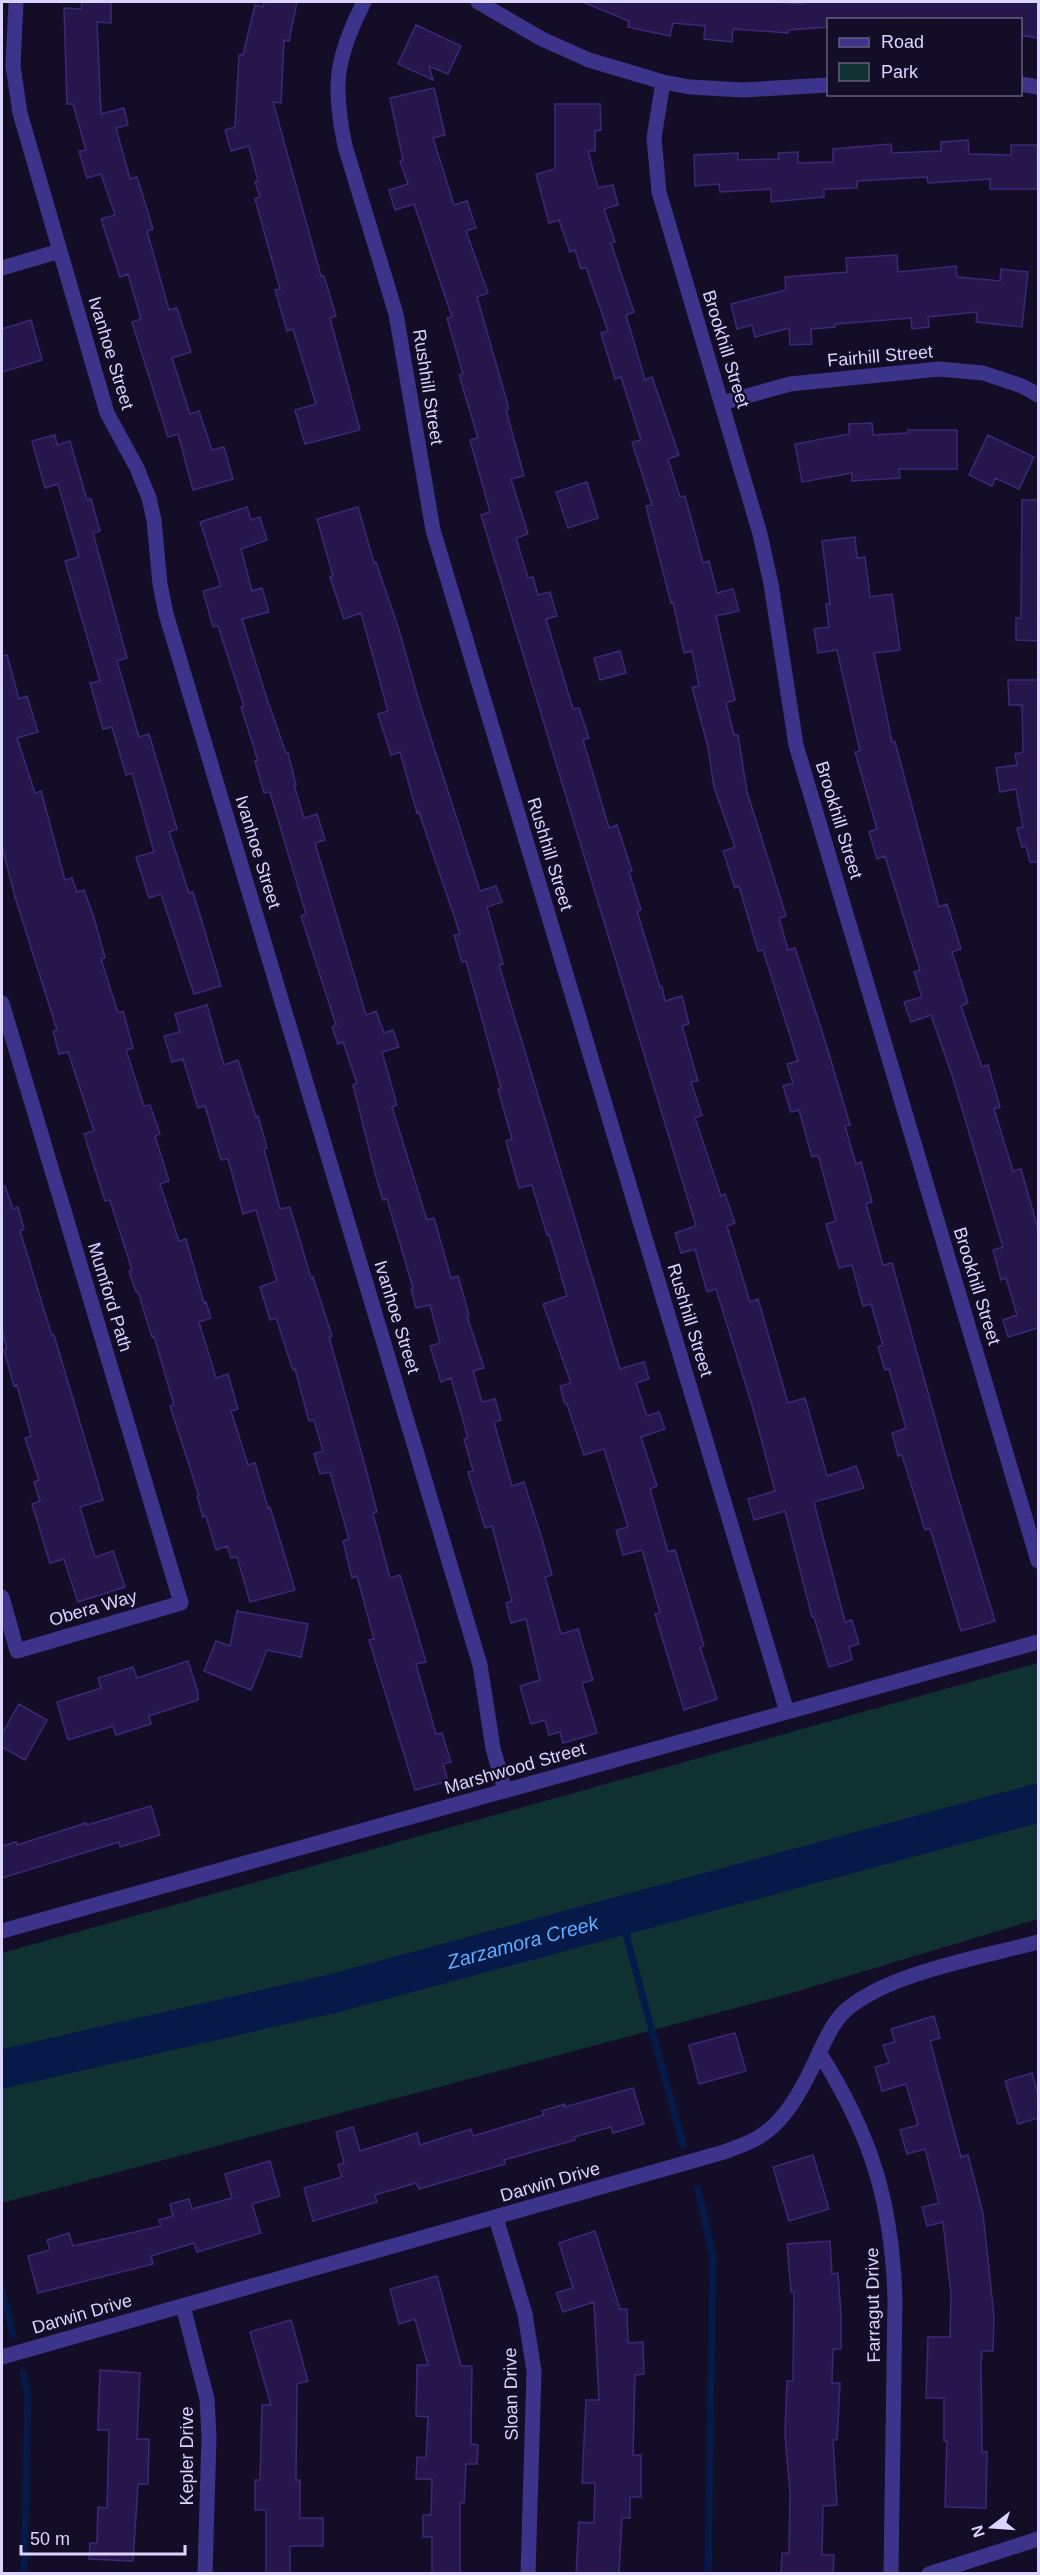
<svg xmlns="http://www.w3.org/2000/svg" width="1040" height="2575" viewBox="0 0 1040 2575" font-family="Arial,sans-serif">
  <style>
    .green { fill: #0f3132 }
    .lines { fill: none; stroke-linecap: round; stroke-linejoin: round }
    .stream { stroke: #051a49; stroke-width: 7 }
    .river { stroke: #051a49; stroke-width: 39 }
    .building { fill: #25174b; stroke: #3c2779; stroke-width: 1.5 }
    .street { stroke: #3c348b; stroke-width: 15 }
    .labels { text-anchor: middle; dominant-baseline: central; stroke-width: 5; stroke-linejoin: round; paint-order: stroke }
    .street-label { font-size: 18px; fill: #dbd4ff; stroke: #130d28 }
    .water-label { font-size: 20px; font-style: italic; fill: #62adff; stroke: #130d28 }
  </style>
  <rect width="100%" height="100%" fill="#130d28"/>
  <path class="green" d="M1038,1663V1919L788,1994L2,2203V1953Z"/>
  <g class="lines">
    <path class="stream" d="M621,1916L683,2145
      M698,2189L713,2257L708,2574
      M2,2290L13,2335
      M23,2373L28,2396L24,2574"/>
    <path class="river" id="s1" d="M2,2069L331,1994L1038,1803"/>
  </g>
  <path class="building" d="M82,2H111V23L97,22L101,114L124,108L128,125L116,128L130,179L137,177L153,229L147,231L169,310L177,308L191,352L172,358L190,414L199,411L212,450L224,447L233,479L193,490L178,434L168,437L132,322L141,319L128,274L120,277L101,219L115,215L101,174L87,178L79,151L86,150L73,104H67L64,8L81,9Z
    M264,2H297L289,41L284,40L281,103L273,102L321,276H324L336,316L330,318L360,430L305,444L295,410L316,404L293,329L287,331L275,290L280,289L255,199L260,197L255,182L258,181L249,146L231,151L225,130L235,127L239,55H243L255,5L263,7Z
    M583,2H776L802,4L801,2H1038V38L1020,35V20L914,18L828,20V27L788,30V33L733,29L732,42L704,39L705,26L673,23L670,36L628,27L629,21Z
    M416,25L461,46L448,74L429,66L433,80L398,64Z
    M434,88L445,135L433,138L454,205L467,201L476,228L466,231L488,293L477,297L509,409L506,410L524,476L511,479L528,534L516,538L528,578L533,577L538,595L550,592L557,616L546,619L573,709L579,708L589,738L583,740L609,828L617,825L632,871L629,872L641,910L637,911L660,987H662L665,1001L682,996L689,1024L682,1026L698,1081L691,1082L702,1115L695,1118L721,1196L725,1194L735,1223L727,1226L750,1302L758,1299L788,1403L805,1398L827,1476L856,1466L864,1488L814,1502L845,1622L852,1620L859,1644L849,1647L852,1660L829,1667L814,1617H812L785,1511L754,1520L748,1499L775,1491L752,1405L716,1289L707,1292L695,1249L681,1253L675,1233L696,1226L481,515L490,512L470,440L478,438L459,375L463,374L447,318L452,317L414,204L395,210L389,190L408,184L400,161L403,160L390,98Z
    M555,104H600L601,130L595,131V151H588L598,188L613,185L618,205L604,209L615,242L611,243L634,312L626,315L645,380L652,377L679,455L668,459L680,497L685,496L703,563L709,561L717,593L733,589L739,611L716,616L735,700L726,703L734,735H738L747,792L786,916L779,918L788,950L795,948L826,1044L850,1125L845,1126L856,1164L861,1162L872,1202L866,1204L883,1265L892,1263L950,1472L995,1621L961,1631L930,1528L925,1530L902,1455L898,1456L892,1433L906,1428L889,1369L885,1370L878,1347L883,1345L871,1304L863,1306L852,1265L839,1268L826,1224L836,1221L818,1155L812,1157L799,1110L791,1112L783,1086L793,1083L787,1064L798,1061L763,950L758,951L739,886L735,888L723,851L735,847L714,787L708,747L692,687L699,686L692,651L684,653L673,602L671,603L646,506L652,505L632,442L641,440L621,377L615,379L601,333L608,331L586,267L581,269L575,250L570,252L559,220L549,223L536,174L555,169Z
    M968,140L969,154L1011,155V145H1037V189H990V179L928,183L927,177L857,181V188L824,189V197L771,202V189L720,192L719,184L695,186L694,155L738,153V160L779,159L778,153L798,152V163L833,162V149L891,144L892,153L941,151V142Z
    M897,255L898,272L956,266L957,277L1000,281L1001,269L1028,272L1022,327L976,322L977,312L928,317L929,327L912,329L911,318L835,324V327L811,329L812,344L790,345L789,328L755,337L752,325L737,329L731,304L786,290L785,277L847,272L846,258Z
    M31,320L42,360L2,372V329Z
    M872,423L873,435L908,433V430H957V469H899L900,478L852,481V473L802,482L795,444L849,434V424Z
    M55,435L57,445L70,441L87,500L91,499L100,531L93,533L127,658L117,661L139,737L149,734L177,829L169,832L189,893L193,892L221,986L194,994L161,894L149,898L136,857L154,852L132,773L126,775L112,727L103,729L90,683L100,681L65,561L79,557L58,484L45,488L32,441Z
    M988,435L1034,457L1019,489L995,478L992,486L969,475Z
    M587,482L598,518L568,528L556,492Z
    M1022,500H1038V641L1016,640V618H1021Z
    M247,507L251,520L260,517L267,540L241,549L252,591L262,588L269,612L242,619L267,699L286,753H288L296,785H294L304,818L317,814L325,840L315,843L366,1015L376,1011L384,1033L393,1030L399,1047L382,1052L397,1105L392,1107L427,1220L434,1218L451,1278L458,1276L469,1315L467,1316L484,1368L473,1371L482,1402L495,1399L501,1420L494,1422L512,1486L524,1482L542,1539L552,1575L545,1577L561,1634L578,1629L593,1680L582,1683L597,1733L563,1743L560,1732L549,1735L545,1720L531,1724L520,1686L540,1680L526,1619L511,1623L506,1603L512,1601L492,1526L485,1528L468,1472L473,1471L464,1439L468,1438L451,1378L441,1382L430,1346L440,1343L430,1305L416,1308L411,1289L413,1288L387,1199L383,1200L376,1177L353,1085L357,1083L343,1042L338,1044L332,1027L336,1025L301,916L306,914L270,792L264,793L255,761H258L241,707L244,706L218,626L213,627L203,591L221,586L200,522Z
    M358,507L374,563L376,562L399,630L419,701L480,891L496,886L502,902L487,907L503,964L499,965L620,1369L644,1362L649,1379L636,1383L647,1416L659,1412L665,1429L641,1437L657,1486L650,1489L668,1552L675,1550L704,1646L700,1647L717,1699L684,1710L655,1614L660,1613L642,1550L623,1555L616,1530L628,1527L604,1449L584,1455L567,1404H565L560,1386L571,1383L543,1304L567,1296L549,1234L547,1235L532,1185L519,1188L506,1141L512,1139L498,1089L501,1088L466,961L462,962L454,935L460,934L419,812L417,813L400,752L391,755L378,714L388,711L361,613L344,619L330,577L333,576L317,519Z
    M855,537L857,558L865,557L870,597L892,594L900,650L874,653L892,742H895L939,907L947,904L961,949L952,952L968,1003L961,1006L982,1067L988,1065L1000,1107L994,1109L1013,1171L1021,1169L1038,1229V1328L1008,1337L1003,1320L1017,1315L1006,1278L1001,1280L993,1250L1003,1247L952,1075L931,1015L911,1022L904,1002L922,997L914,972L920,970L885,856L877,859L869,832L877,829L855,752L860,751L837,650L818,653L814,629L829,627L826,604H830L822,541Z
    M620,651L626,673L600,680L594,658Z
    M7,655L19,699L27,696L38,732L17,738L35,793L41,791L65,880L72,878L77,892L84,890L95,921L105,958L101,959L118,1013L123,1011L133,1048L126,1050L144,1106L150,1105L160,1134L155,1136L169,1181L160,1184L179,1241L186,1239L204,1303L206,1302L211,1318L199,1322L216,1378L228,1374L238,1409L231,1411L248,1465L255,1463L268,1508L270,1507L295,1590L250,1602L237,1557L231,1558L227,1546L216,1550L206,1516L203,1517L197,1496H199L170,1406L174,1405L154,1336L152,1337L138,1292H136L129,1271L132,1270L110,1200L105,1201L84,1134L94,1131L68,1052L59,1054L53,1031L57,1030L15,897L2,846V656Z
    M1008,680H1038V862H1030L1026,846L1022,847L1017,828L1023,827L1016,789L1000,792L996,768L1017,765L1015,754L1023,752L1022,705H1009Z
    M207,1005L224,1065L238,1060L256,1117L258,1116L267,1148L264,1149L280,1209L290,1207L311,1278L313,1277L332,1336L329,1337L364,1462L377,1512L373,1513L390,1578L400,1575L426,1662L416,1664L436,1734L442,1733L451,1762L443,1764L448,1781L415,1790L369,1640L374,1639L357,1576L352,1578L343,1541L349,1539L330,1472L320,1474L314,1454L323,1451L314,1420L309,1421L295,1369L293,1370L276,1318L270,1320L260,1287L277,1281L256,1210L243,1214L228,1159L221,1160L205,1106L198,1108L183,1059L172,1062L164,1036L180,1032L175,1014Z
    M2,1186H5L13,1209L18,1207L24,1229L20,1231L52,1336L54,1335L103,1500L80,1507L95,1557L113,1551L125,1587L78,1602L64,1559L50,1563L32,1504L40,1501L34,1482L39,1480L25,1438L31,1436L17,1385L14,1386L4,1350L7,1349L2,1331Z
    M237,1611L308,1624L301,1657L267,1650L251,1690L204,1671L216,1641L230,1646Z
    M188,1661L198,1692V1700L149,1716L151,1724L116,1735L113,1726L68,1740L57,1702L101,1688L98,1678L133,1667L137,1678Z
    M19,1704L47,1720L25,1760L2,1747V1734Z
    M151,1806L160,1835L120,1847L119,1842L2,1878V1846L16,1842L17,1845L86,1823L87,1825Z
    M934,2016L940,2038L930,2041L961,2157L968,2155L983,2214L994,2316L993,2351H982L981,2364L982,2452H987L986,2508L945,2507L947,2441H944V2398H926L928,2337H950L951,2294L943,2222L927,2226L922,2207L939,2203L925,2149L907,2154L900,2130L918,2125L906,2084L882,2091L875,2067L889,2063L883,2045L895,2042L891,2029Z
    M735,2033L746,2071L699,2084L689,2045Z
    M1032,2073L1038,2094V2118L1018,2124L1005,2081Z
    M633,2088L644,2124L613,2133L611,2127L574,2137L575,2140L504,2160L505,2164L419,2189L416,2183L375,2195L377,2202L313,2221L304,2188L342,2177L338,2165L344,2163L336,2132L353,2127L360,2151L417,2133L420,2145L471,2129L473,2136L544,2115L542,2111L565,2104V2107Z
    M813,2155L829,2209L789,2221L773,2167Z
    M270,2161L280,2196L252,2204L261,2233L197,2252L194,2243L151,2256L153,2264L38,2293L28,2256L50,2250L47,2240L69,2233L73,2246L161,2226L159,2220L173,2216L170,2204L189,2199L192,2209L232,2198L225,2174Z
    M595,2231L620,2309H627L628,2343L643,2342L644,2374L635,2375L633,2455H641V2497H630V2518H622L619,2574H576L579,2522L594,2523L595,2483H582L586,2400H599L594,2302L563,2312L556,2293L573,2288L559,2243Z
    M830,2241L832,2274L838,2273L841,2315V2349H833L832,2383H840L837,2440H833L837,2505L823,2506L822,2555H834L833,2574H781L782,2553H789L790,2493L785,2434L787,2381H793L794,2292H791L787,2244Z
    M437,2276L461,2366H472L471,2444L478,2445L477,2464H466L464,2503H460V2574H432V2537H423V2515H431L432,2479H416L417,2457L426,2458L428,2417L416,2416L417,2365H428L415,2319L399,2324L390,2289Z
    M291,2320L308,2381L297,2384L296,2480H300V2518H323V2546H290V2574H266V2510H255V2480H260L262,2405H271L250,2332Z
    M100,2370L140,2373L137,2439H149L148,2484H138L133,2561L89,2559L90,2543H97L98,2507L107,2508L109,2430H98Z"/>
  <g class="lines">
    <path class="street" d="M16,2L13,66L20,113L107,413L137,468L149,498L154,520L160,584L166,614L480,1665L493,1748L505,1791
      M364,2C336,57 332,85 345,146L396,314L433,530L787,1712
      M478,2L542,39L589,60L663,82L690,87L743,90L828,85
      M663,82L654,138L659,192L760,534L771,584L796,745L1038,1561
      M1020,84L1038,87
      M2,268L60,251
      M722,403L790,384L939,369L983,373L1022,386L1038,395
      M2,1003L181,1603L17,1651L2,1597
      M2,1931L1038,1642
      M819,2052C871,2135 892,2201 895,2299L891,2574
      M496,2218L525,2314L534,2371L528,2574
      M183,2306L207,2399L209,2436L205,2574
      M2,2357L724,2152C736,2147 751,2143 762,2135C785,2120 801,2091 813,2066C822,2048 830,2025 845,2011C887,1973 983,1957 1038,1942
      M929,2574L1038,2539"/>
  </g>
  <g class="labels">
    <g class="street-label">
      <text transform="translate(726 349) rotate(73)">Brookhill Street</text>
      <text transform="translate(111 353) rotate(73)">Ivanhoe Street</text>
      <text transform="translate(880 356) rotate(-5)">Fairhill Street</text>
      <text transform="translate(428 387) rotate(81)">Rushhill Street</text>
      <text transform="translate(839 820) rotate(73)">Brookhill Street</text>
      <text transform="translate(258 852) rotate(73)">Ivanhoe Street</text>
      <text transform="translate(550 854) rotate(73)">Rushhill Street</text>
      <text transform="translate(977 1286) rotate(73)">Brookhill Street</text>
      <text transform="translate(110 1297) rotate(73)">Mumford Path</text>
      <text transform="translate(397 1317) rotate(73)">Ivanhoe Street</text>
      <text transform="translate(690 1320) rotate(73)">Rushhill Street</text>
      <text transform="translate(93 1608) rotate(-16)">Obera Way</text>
      <text transform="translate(515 1768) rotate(-16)">Marshwood Street</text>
      <text transform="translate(550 2182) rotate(-16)">Darwin Drive</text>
      <text transform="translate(873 2305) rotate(-91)">Farragut Drive</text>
      <text transform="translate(82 2314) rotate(-16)">Darwin Drive</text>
      <text transform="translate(511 2394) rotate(-91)">Sloan Drive</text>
      <text transform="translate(187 2456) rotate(-90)">Kepler Drive</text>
    </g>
    <g class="water-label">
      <text stroke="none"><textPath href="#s1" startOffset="536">Zarzamora Creek</textPath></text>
    </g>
  </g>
  <rect width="1040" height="2575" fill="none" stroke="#dbd4ff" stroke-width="6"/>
  <rect x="827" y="18" width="195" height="78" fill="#130d28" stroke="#635d7e" stroke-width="1.5"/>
  <rect x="839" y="38" width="30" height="9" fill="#3c348b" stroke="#635d7e" stroke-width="1.5"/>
  <text x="881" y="48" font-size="18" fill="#dbd4ff">Road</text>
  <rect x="839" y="63" width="30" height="18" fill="#0f3132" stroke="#635d7e" stroke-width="1.5"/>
  <text x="881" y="78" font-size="18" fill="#dbd4ff">Park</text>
  <g transform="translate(992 2527) rotate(253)" stroke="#130d28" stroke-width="4.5" paint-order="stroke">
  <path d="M0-4.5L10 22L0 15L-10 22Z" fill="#dbd4ff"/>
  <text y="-9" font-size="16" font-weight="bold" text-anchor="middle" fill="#dbd4ff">N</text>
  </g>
  <path d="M21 2545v9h164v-9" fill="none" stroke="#dbd4ff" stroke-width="3"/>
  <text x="30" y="2545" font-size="18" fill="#dbd4ff" stroke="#130d28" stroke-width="4.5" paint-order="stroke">50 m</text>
</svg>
